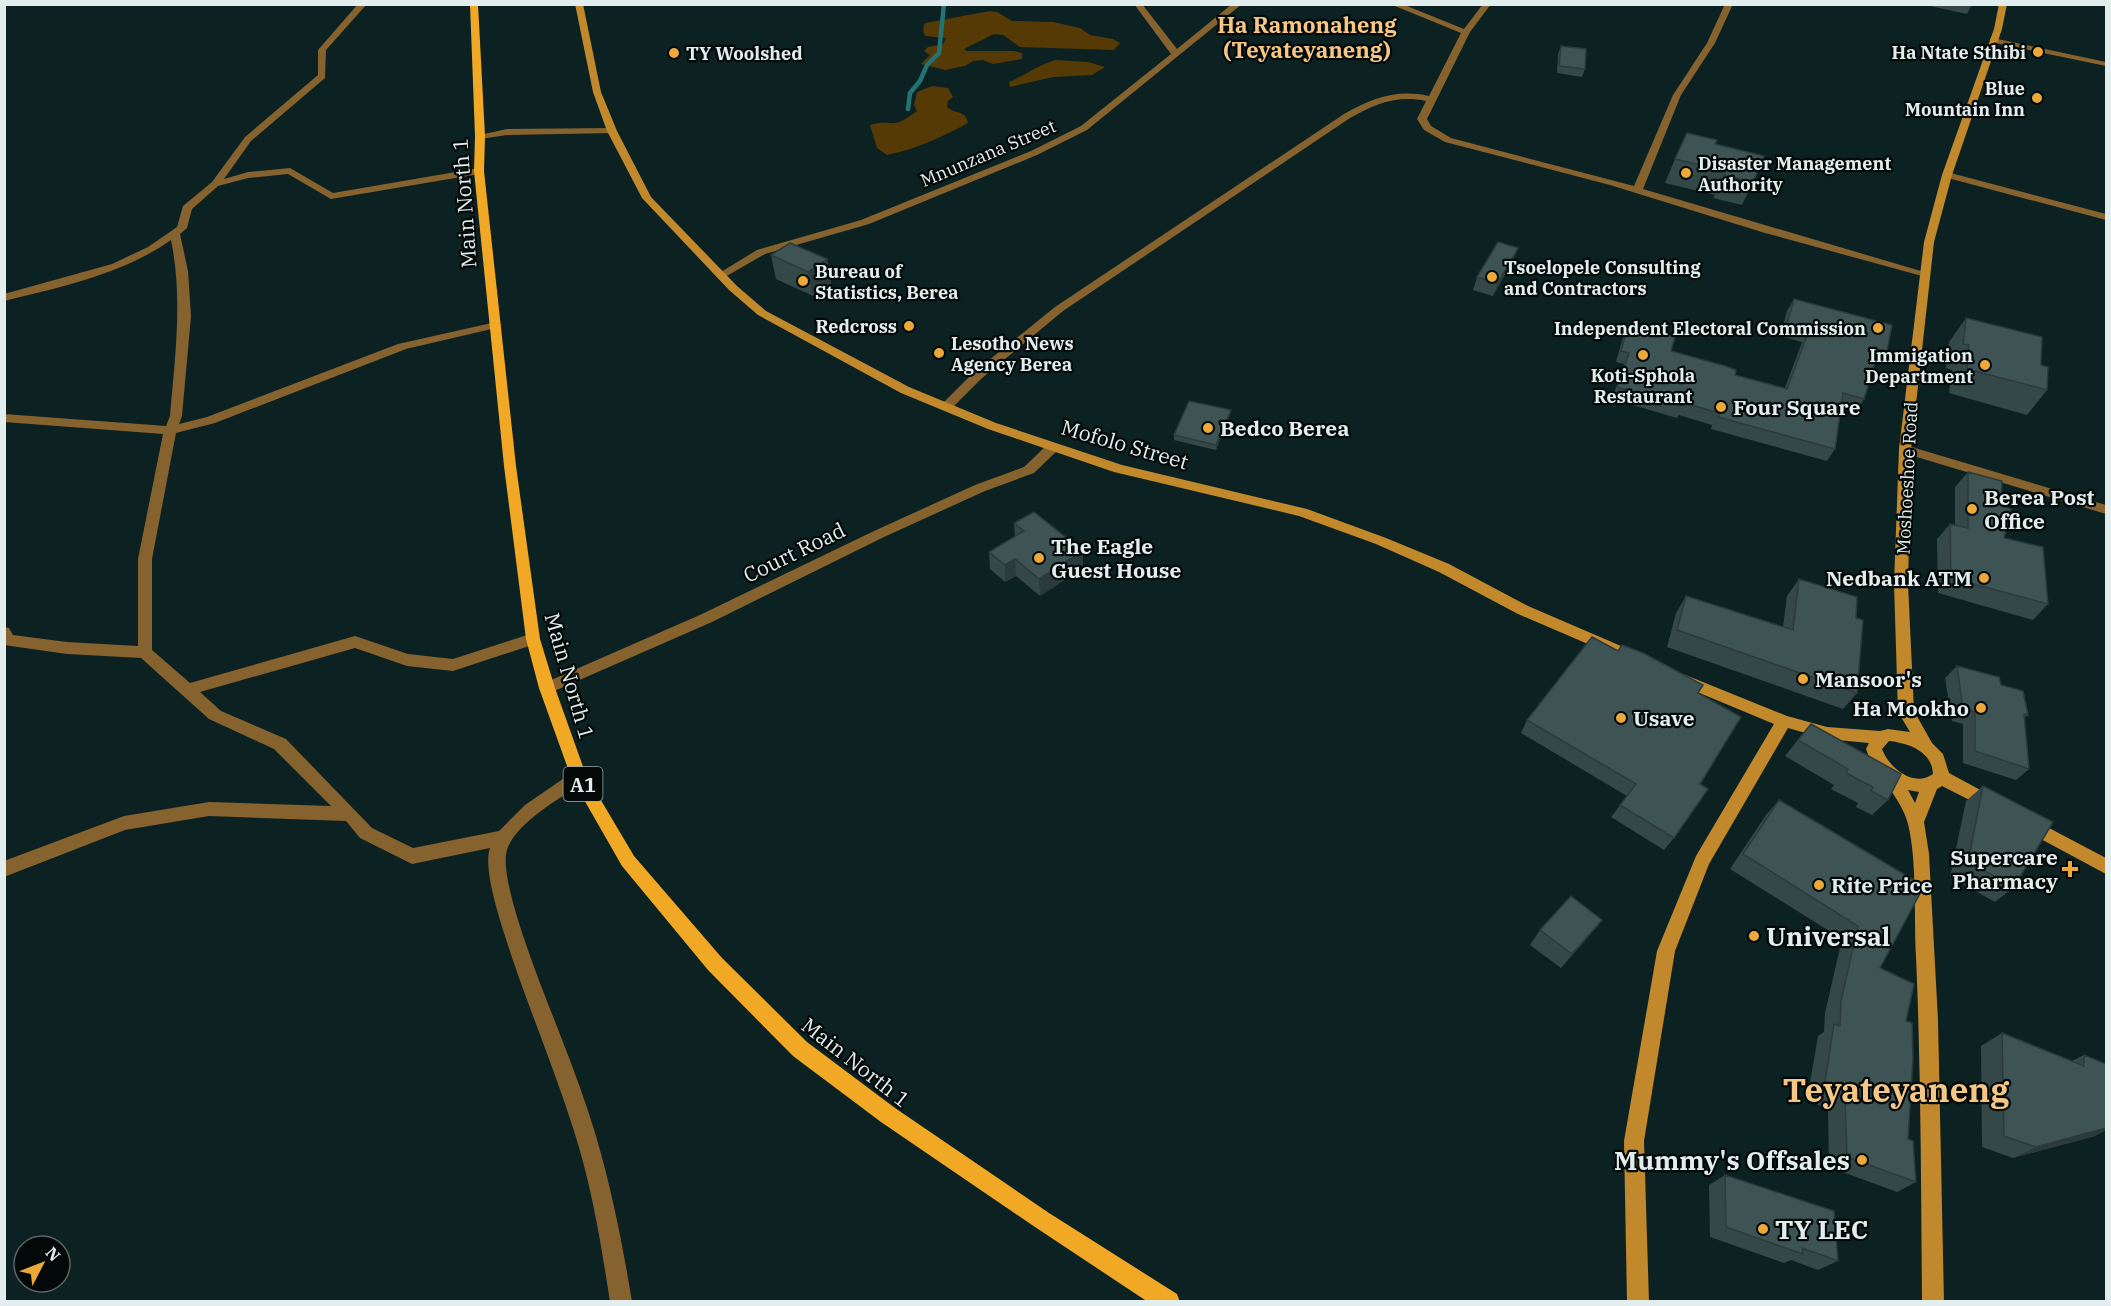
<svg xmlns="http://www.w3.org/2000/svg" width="2111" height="1306" viewBox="0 0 2111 1306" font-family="'IBM Plex Serif',serif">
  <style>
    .forest { fill: #563a06 }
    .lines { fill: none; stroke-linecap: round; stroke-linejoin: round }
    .stream { stroke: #247274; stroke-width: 4.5 }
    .street { fill: #85622e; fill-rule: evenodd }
    .secondary { fill: #c1892c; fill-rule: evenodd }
    .primary { fill: #f1a824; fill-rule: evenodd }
    .wall { fill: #354848 }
    .shaded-wall { fill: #2b3b3b }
    .building { fill: #3e5454; stroke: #2b3b3b; stroke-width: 1.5 }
    .poi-dot { fill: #eca93a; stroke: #030909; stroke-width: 2 }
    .labels { text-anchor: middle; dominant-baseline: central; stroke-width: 4.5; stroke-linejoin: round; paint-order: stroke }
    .far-poi-label { font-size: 18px; font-weight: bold; fill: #e2eeee; stroke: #030909; text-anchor: end }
    .far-street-label { font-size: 18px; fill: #e2eeee; stroke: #030909 }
    .shield { fill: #030909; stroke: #9fa9a9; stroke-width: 1.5 }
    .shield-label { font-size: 20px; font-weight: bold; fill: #e2eeee }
    .street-label { font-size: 21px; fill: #e2eeee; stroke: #030909 }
    .poi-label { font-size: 21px; font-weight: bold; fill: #e2eeee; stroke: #030909; text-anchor: start }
    .far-district-label { font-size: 22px; font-weight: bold; fill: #f6c784; stroke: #030909 }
    .near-poi-label { font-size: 26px; font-weight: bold; fill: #e2eeee; stroke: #030909; text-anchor: start }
    .near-district-label { font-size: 33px; font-weight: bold; fill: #f6c784; stroke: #030909 }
  </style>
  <rect width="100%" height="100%" fill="#0c2121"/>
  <path class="forest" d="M990,11L997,12L1012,21L1053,22L1080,28L1090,35L1113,39L1120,43L1114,50L1020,47L1003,35L994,34L964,49L967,51H1014L1022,53V59L993,64L983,60L973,61L965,66L945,70L921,64L930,55L924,51L928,47L943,44L946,38L925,36L923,30L925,23Z
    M1056,60L1088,62L1105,67L1092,75L1053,77L1010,87L1009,82C1026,75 1038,65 1056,60Z
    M932,86L948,88L953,97L948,101L947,107C956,115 965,109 968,123C942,137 916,149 887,155L877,148L870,125C894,118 890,132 917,111L914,105L917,92Z"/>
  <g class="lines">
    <path class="stream" d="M908,109L910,93L920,81L927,65L939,53L944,4"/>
    <path class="street" d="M358,4H367L326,50L325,78L251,141L224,179L248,172L290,168L333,193L479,168L484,171L479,174L331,199L288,174L248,178L218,186L192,209L187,228L180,234L188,271L191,316L182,416L179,424L207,417L398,344L496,322L502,325L496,328L406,349L215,423L176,433L152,559V650L190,683L355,636L408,654L453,659L533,633L538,635L540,639L538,643L453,671L407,666L355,648L200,692L221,711L286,739L372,828L413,848L499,831L525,805L573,772L579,770L585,772L587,777L585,782C562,797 515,823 507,850C497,882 548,1002 561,1037C574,1070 586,1103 596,1136C612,1191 623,1246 632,1302H610C601,1244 592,1187 574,1131C553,1064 525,1000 504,933C498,913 483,867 490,848L412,864L360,838L346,821L209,816L125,830L4,877V861L124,816L209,802L331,806L274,749L209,719L141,658L67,654L4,645V627L9,628L13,635L67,642L138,646V559L163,434L4,422V414L166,426L170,416C175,356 183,299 171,240C123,274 61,287 4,301V294L112,264L148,247L177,227L183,206L212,182L245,137L318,75V50Z
      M1134,4H1142L1177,49L1232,4H1242L1087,130L1037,155L869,224L765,254L725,277H717L716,275L757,250L861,220L1031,151L1081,126L1171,54Z
      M1390,4H1402L1464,29L1483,4H1491L1470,32L1427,119L1431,126L1451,138L1634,186L1673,95L1707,43L1725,4H1733L1715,43L1681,95L1643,189L1931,274L1926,277L1922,276L1765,233L1610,185L1445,142L1424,130L1417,119L1426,101C1396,95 1376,104 1350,118L1063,311L981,379L950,410H942L940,407L942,404L973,373L1055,307L1344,114C1373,98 1396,89 1429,96L1461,33Z
      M1993,38L2106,62V66L1990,42V38Z
      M612,128L615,129V133L507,135L480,139L475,136L507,129Z
      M1947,172L2106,214V220L1944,177L1942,175Z
      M1053,443L1059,447L1058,450L1034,473L985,491L884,537L712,622L552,692H542L539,688L542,684L702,614L874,531L975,485L1024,467L1048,444Z
      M1905,445L2106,505V514L1900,452L1899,449L1900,446Z"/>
    <path class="secondary" d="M575,4H583L601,92L617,131L651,197L737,286L766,311L909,387L996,423L1122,465L1307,509L1386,538L1449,564L1528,606L1642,655L1645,659L1642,663H1632L1518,614L1439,572L1376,544L1299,516L1114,472L988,429L901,393L758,315L729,290L642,198L607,131L593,92Z
      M1999,4H2007L2002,29L1952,175L1934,242L1911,449L1908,584L1914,711L1932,743L1943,754L1949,773L1997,799L1999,804L1997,809L1991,811L1942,786L1937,789L1924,822L1929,854L1938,1020L1944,1302H1922C1921,1186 1921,1071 1916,956C1914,917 1917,860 1908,824C1901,796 1875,776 1866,749L1869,743L1827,739L1788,728L1709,864L1675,951L1644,1141L1649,1302H1627L1624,1141L1657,951L1696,856L1774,724L1678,684L1675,680L1678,676L1683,674L1787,716L1827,727L1880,731L1888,729L1910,732L1898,712L1894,584L1899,449L1924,242L1942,175L1994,29ZM1889,741C1908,743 1932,751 1933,774C1914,788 1889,768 1882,749ZM1908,790L1919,792L1915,803Z
      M2028,817L2106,858V874L2022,829L2020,824L2022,819Z"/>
    <path class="primary" d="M470,4H478L485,136L484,171L516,466L540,639L555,688L586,775L634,856L722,958L807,1042L895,1108L1049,1213L1177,1294L1180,1302H1148L1035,1227L881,1122L793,1056L708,970L622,866L571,777L539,688L526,639L504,466L474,171L475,136Z"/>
  </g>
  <path class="wall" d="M1921,4H1972L1967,14Z
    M1561,46L1585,69L1582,77L1557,73L1558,54Z
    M1715,144L1753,182L1742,205L1713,198L1715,195L1665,183L1675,159Z
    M1518,248L1513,260L1493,296L1473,290L1477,277Z
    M771,255L827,259L831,284L813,296L776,279Z
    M1794,299L1887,351L1879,363L1875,362L1864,399L1857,411L1841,406L1835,449L1827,461L1711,429L1712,425L1679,415L1677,418L1612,399L1624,364L1616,362L1623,337L1628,325L1671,351L1735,375L1785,388L1802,342L1780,336L1787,311Z
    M1966,318L2041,365L2047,390L2027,415L1949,393L1952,370L1946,368L1949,342Z
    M1231,410L1230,415L1216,450L1174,440V435Z
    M1968,472L2001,506L2004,538L2048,604L2033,620L1938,593L1937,539L1950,524L1955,525V487Z
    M1014,523L1083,568L1040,596L1016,576L1005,582L990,569L989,552L1015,537Z
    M1799,579L1856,618L1857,693L1843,709L1667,647L1676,613L1686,596L1783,627L1787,596Z
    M1618,651L1698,693L1700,784L1674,838L1664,850L1611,817L1627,796L1521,733L1527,720Z
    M1957,666L2001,685L2028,715L2024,718L2029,769L2016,780L1963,763V724L1952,721L1945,678Z
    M1811,724L1888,800L1872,815L1856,807L1858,803L1831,789L1834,785L1785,756Z
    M1983,786L2014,887L1995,902L1950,877L1966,801Z
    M1779,800L1924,886L1880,968L1906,1021L1908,1139L1916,1182L1897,1192L1829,1167L1828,1109L1807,1100L1818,1036L1824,1032L1825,1013L1842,939L1730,869L1766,815Z
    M1540,930L1591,934L1561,968L1530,945Z
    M2002,1033L2072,1061L2084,1055L2106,1064V1130L2095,1136L2013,1158L1982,1147L1981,1046Z
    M1725,1175L1838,1261L1818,1270L1791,1260L1784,1263L1710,1237L1709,1185Z"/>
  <path class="shaded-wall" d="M1518,248L1513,260L1493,296L1498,283Z
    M827,259L831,284L813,296L808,272Z
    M1231,410L1230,415L1216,450V445Z
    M1083,551V568L1040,596L1039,579Z
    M1015,559L1016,576L1005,582V565Z
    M1602,920L1591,934L1561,968L1572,954Z
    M2106,1128V1130L2095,1136L2013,1158L2036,1147Z"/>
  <path class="building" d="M1561,46L1586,49L1585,69L1559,66Z
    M1687,133L1717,140L1715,144L1764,156L1753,182L1724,175L1726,171L1675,159Z
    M1498,242L1518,248L1498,283L1477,277Z
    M790,243L827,259L808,272L771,255Z
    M1794,299L1892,325L1887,351L1879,349L1864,399L1843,393L1835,449L1718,417L1719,413L1684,403L1683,406L1617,387L1629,353L1621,351L1628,325L1675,337L1671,351L1725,366L1736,370L1735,375L1787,389L1809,330L1787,324Z
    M1966,318L2042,337L2041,365L2048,367L2047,390L1967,369L1969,345L1963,344Z
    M1189,401L1231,410L1216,445L1174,435Z
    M1968,472L2002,481L2001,506L2011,509L2004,538L2043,547L2048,604L1951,578L1950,524L1968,528Z
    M1034,512L1083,551L1039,579L1015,559L1005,565L989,552L1024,531L1014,523Z
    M1799,579L1857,597L1856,618L1863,620L1857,693L1677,630L1686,596L1793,630Z
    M1592,637L1618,651L1622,645L1643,653L1703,685L1698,693L1741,717L1700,784L1708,789L1674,838L1620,805L1636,784L1527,720Z
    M1957,666L1999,677L2001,685L2023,691L2028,715L2024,714L2029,769L1975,751V712L1963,709Z
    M1811,724L1901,774L1888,800L1871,791L1873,787L1846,773L1848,769L1798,740Z
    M1983,786L2053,822L2014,887L1968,862Z
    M1779,800L1924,886L1880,968L1914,984L1906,1021L1912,1023L1913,1058L1908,1139L1913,1141L1916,1182L1847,1157L1845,1098L1824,1088L1834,1024L1840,1026L1841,1001L1858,926L1743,854Z
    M1571,896L1602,920L1572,954L1540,930Z
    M2002,1033L2084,1066V1055L2106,1064V1128L2036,1147L2004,1136Z
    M1725,1175L1834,1211L1838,1261L1802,1248L1803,1254L1726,1227Z"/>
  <g class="poi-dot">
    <circle cx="2038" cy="52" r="6"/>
    <circle cx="674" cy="53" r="6"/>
    <circle cx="2037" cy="98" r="6"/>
    <circle cx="1686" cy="173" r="6"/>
    <circle cx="1492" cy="277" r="6"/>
    <circle cx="803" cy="281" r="6"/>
    <circle cx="909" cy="326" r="6"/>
    <circle cx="1878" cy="328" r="6"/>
    <circle cx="939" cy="353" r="6"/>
    <circle cx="1643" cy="355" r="6"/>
    <circle cx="1985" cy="365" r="6"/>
    <circle cx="1721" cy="407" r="6"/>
    <circle cx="1208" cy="428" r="6"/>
    <circle cx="1972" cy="509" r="6"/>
    <circle cx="1039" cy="558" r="6"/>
    <circle cx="1984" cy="578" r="6"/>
    <circle cx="1803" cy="679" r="6"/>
    <circle cx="1981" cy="708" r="6"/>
    <circle cx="1621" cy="718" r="6"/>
    <path d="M2067 860h6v6h6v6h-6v6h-6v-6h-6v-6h6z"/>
    <circle cx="1819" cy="885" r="6"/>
    <circle cx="1754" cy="936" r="6"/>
    <circle cx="1862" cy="1160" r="6"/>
    <circle cx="1763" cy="1229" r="6"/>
  </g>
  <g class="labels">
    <g class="far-poi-label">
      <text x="2026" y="52">Ha Ntate Sthibi</text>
      <text x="686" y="53" text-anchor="start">TY Woolshed</text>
      <text x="2025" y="88">Blue<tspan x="2025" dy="21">Mountain Inn</tspan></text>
      <text x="1698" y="163" text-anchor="start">Disaster Management<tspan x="1698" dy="21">Authority</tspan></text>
      <text x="1504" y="267" text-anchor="start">Tsoelopele Consulting<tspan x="1504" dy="21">and Contractors</tspan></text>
      <text x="815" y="271" text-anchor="start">Bureau of<tspan x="815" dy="21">Statistics, Berea</tspan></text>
      <text x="897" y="326">Redcross</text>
      <text x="1866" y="328">Independent Electoral Commission</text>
      <text x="951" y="343" text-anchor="start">Lesotho News<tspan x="951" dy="21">Agency Berea</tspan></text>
      <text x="1973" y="355">Immigation<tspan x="1973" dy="21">Department</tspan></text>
      <text x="1643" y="375" text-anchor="middle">Koti-Sphola<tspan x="1643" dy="21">Restaurant</tspan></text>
    </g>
    <g class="far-street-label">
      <text transform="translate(988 153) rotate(-23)">Mnunzana Street</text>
      <text transform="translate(1907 478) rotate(-87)">Moshoeshoe Road</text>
    </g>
    <rect class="shield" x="563.5" y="767" width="39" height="34" rx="4.5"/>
    <g class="shield-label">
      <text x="583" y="784">A1</text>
    </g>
    <g class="street-label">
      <text transform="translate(464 203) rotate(-94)">Main North 1</text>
      <text transform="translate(1125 444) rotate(16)">Mofolo Street</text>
      <text transform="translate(794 552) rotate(-26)">Court Road</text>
      <text transform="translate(570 676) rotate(74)">Main North 1</text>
      <text transform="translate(856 1062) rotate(38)">Main North 1</text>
    </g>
    <g class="poi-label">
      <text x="1733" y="407">Four Square</text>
      <text x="1220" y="428">Bedco Berea</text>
      <text x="1984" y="497">Berea Post<tspan x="1984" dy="24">Office</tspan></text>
      <text x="1051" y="546">The Eagle<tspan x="1051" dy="24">Guest House</tspan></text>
      <text x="1972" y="578" text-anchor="end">Nedbank ATM</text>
      <text x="1815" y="679">Mansoor's</text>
      <text x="1969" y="708" text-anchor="end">Ha Mookho</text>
      <text x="1633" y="718">Usave</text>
      <text x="2058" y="857" text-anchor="end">Supercare<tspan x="2058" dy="24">Pharmacy</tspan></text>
      <text x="1831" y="885">Rite Price</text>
    </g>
    <g class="far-district-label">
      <text x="1307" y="24">Ha Ramonaheng<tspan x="1307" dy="25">(Teyateyaneng)</tspan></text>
    </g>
    <g class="near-poi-label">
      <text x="1766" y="936">Universal</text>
      <text x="1850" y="1160" text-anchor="end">Mummy's Offsales</text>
      <text x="1775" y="1229">TY LEC</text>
    </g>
    <g class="near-district-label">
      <text x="1896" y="1089">Teyateyaneng</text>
    </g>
  </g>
  <rect width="2111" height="1306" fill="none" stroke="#e2eeee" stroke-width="12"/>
  <g transform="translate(42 1264) rotate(48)"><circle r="28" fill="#030909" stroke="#5c6565" stroke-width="1.5"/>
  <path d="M0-4.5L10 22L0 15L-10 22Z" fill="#eca93a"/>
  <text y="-9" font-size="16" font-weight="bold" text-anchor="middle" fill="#e2eeee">N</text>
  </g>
</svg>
